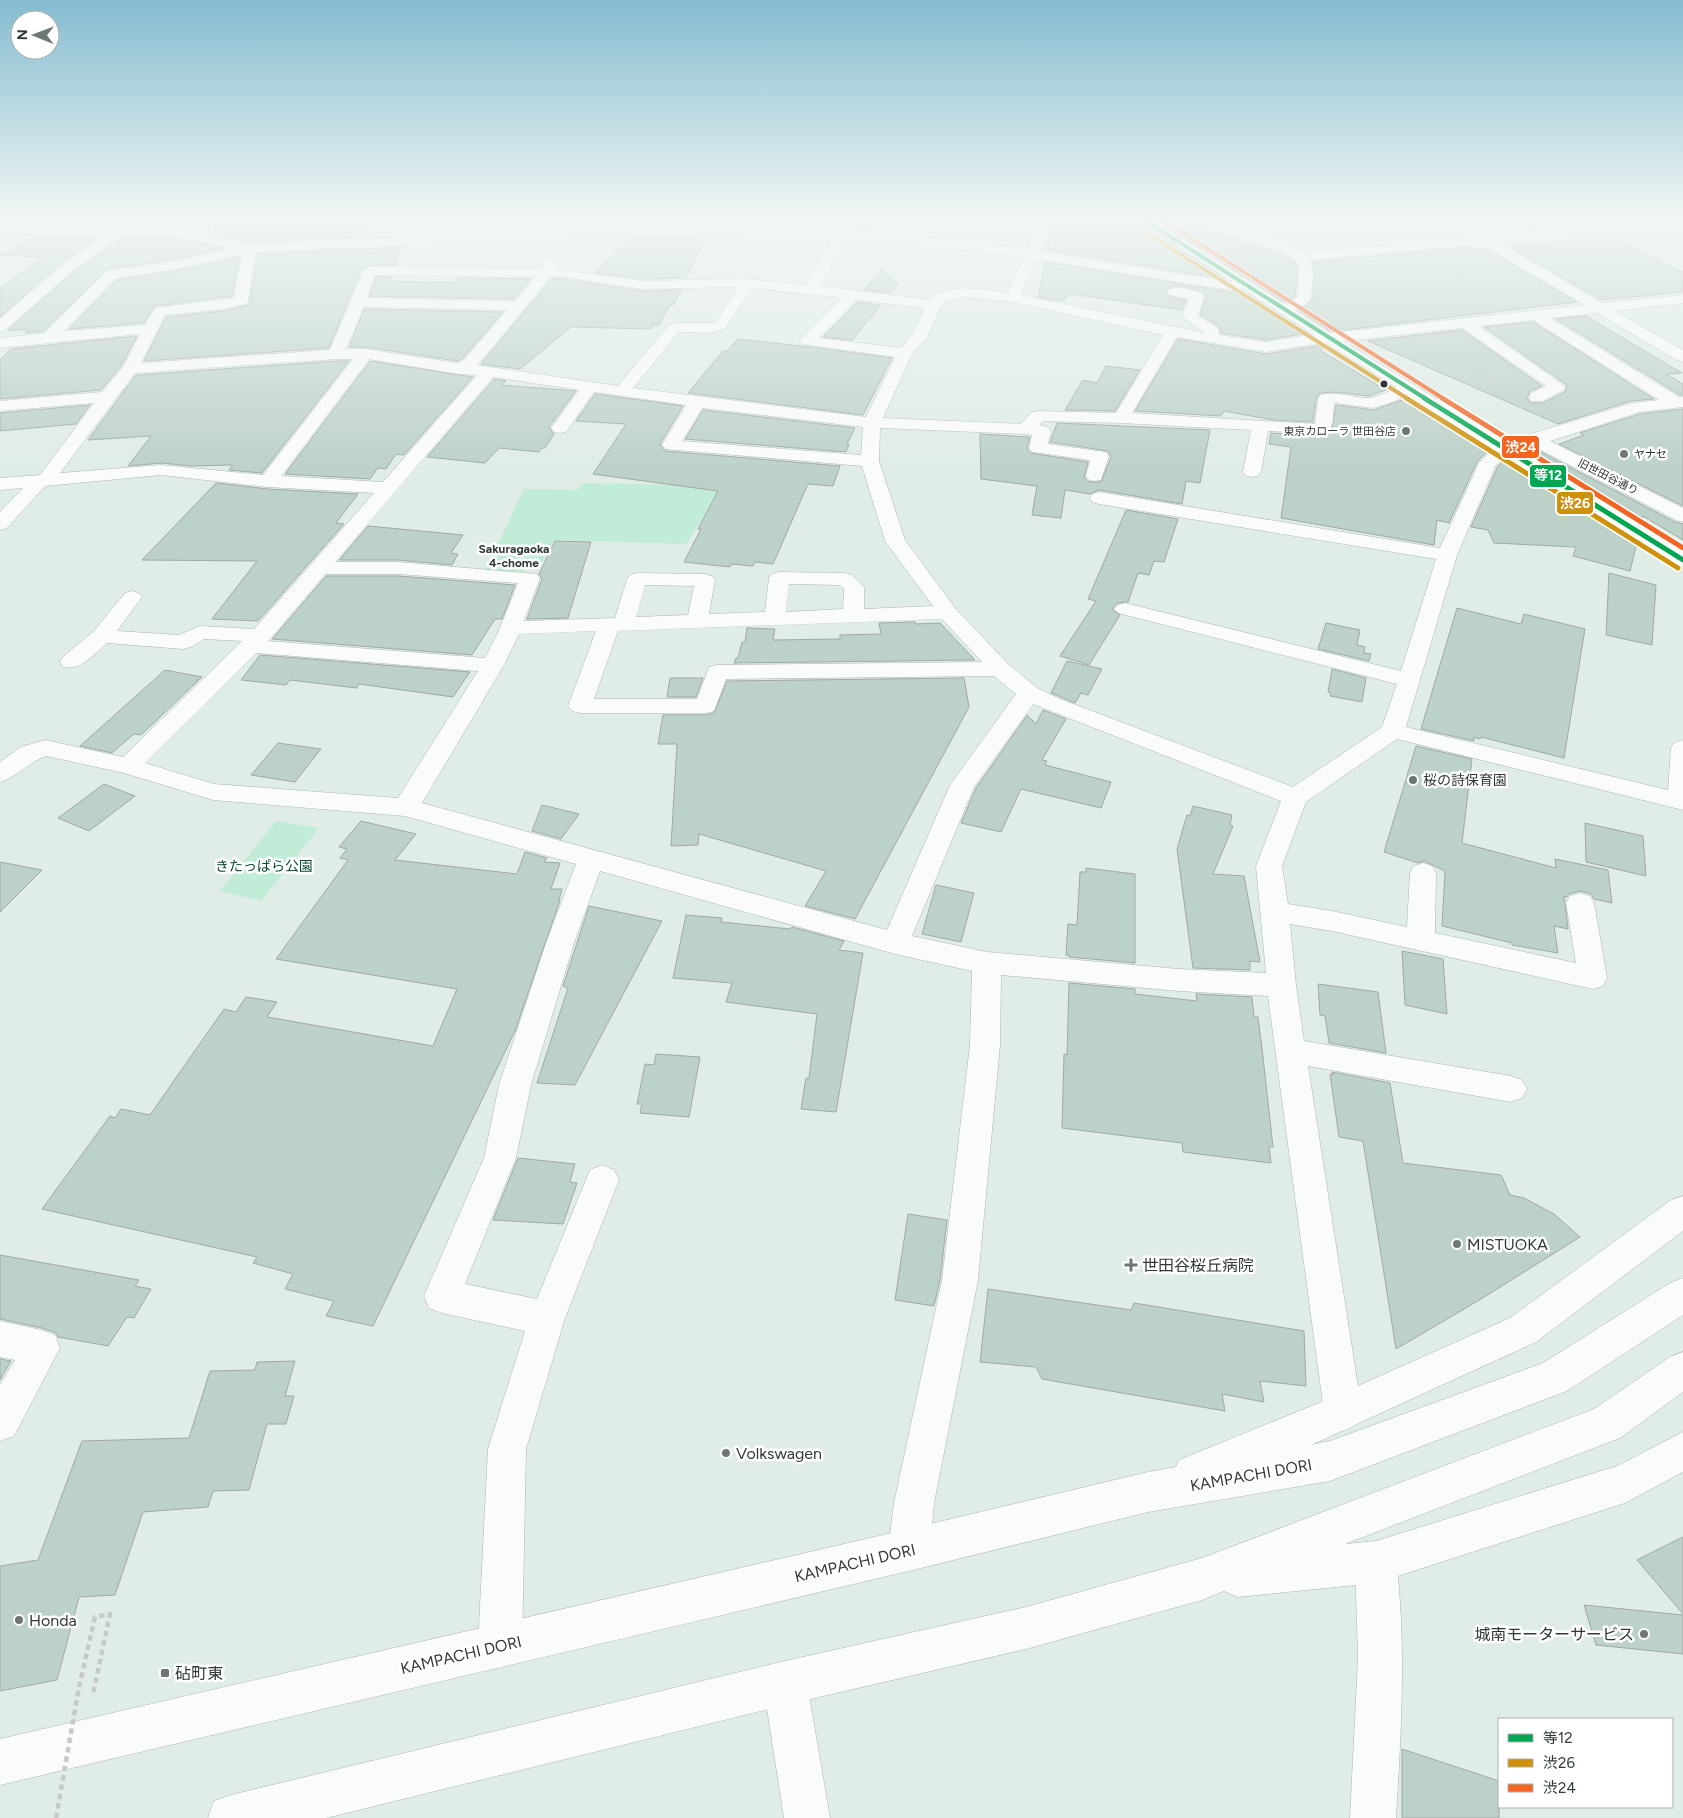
<svg xmlns="http://www.w3.org/2000/svg" width="1683" height="1818" viewBox="0 0 1683 1818" font-family="Figtree,'Noto Sans JP',sans-serif">
  <style>
    .green { fill: #c1ecd7 }
    .building { fill: #bcd1c7; stroke: #a0a9a5 }
    .lines { fill: none; stroke-linecap: round; stroke-linejoin: round }
    .minor-casing { stroke: #adb6b1; stroke-width: 1 }
    .major-casing { stroke: #adb6b1; stroke-width: 1 }
    .path-far1 { stroke: #c5c9c7; stroke-width: 2; stroke-dasharray: 2 1; stroke-linecap: butt }
    .path { stroke: #c5c9c7; stroke-width: 4.5; stroke-dasharray: 5.5 4; stroke-linecap: butt }
    .minor { fill: #fafcfb; fill-rule: evenodd }
    .major { fill: #fafcfb; fill-rule: evenodd }
    .path-bridge { stroke: #c5c9c7; stroke-width: 4.5; stroke-dasharray: 5.5 4; stroke-linecap: butt }
    .bus-1-far1-casing { stroke: #fff; stroke-width: 5.5 }
    .bus-1-casing { stroke: #fff; stroke-width: 8 }
    .bus-2-far1-casing { stroke: #fff; stroke-width: 5.5 }
    .bus-2-casing { stroke: #fff; stroke-width: 8 }
    .bus-3-far1-casing { stroke: #fff; stroke-width: 5.5 }
    .bus-3-casing { stroke: #fff; stroke-width: 8 }
    .bus-1-far1 { stroke: #00a651; stroke-width: 4 }
    .bus-1 { stroke: #00a651; stroke-width: 5 }
    .bus-2-far1 { stroke: #cf900b; stroke-width: 4 }
    .bus-2 { stroke: #cf900b; stroke-width: 5 }
    .bus-3-far1 { stroke: #f26522; stroke-width: 4 }
    .bus-3 { stroke: #f26522; stroke-width: 5 }
    .bus-dot { fill: #303935; stroke: #fff; stroke-width: 2 }
    .poi-dot { fill: #6e7873; stroke: #fff; stroke-width: 2 }
    .labels { text-anchor: middle; dominant-baseline: central; stroke-width: 5; stroke-linejoin: round; paint-order: stroke }
    .far-poi-label { font-size: 11px; fill: #303935; stroke: #fff; text-anchor: end }
    .far-street-label { font-size: 11px; fill: #303935; stroke: #fff }
    .far-neighbourhood-label { font-size: 12px; font-weight: bold; fill: #303935; stroke: #fff }
    .poi-label { font-size: 14px; fill: #303935; stroke: #fff; text-anchor: start }
    .park-label { font-size: 14px; fill: #0b4b33; stroke: #fff }
    .near-poi-label { font-size: 16px; fill: #303935; stroke: #fff; text-anchor: start }
    .near-street-label { font-size: 16px; fill: #303935; stroke: #fff }
    .line-badge { stroke: #fff; stroke-width: 2 }
    .badge-label { font-size: 14px; text-anchor: middle; font-weight: bold; fill: #fff }
  </style>
  <rect width="100%" height="100%" fill="#e0ece6"/>
  <path class="green" d="M584,483L724,486L686,544L554,540L543,561L523,572L485,571L524,489L577,490Z
    M276,821L319,828L261,901L220,891Z"/>
  <path class="building" d="M63,220H86L134,221L126,226L54,225Z
    M215,220H371L357,237L250,242L215,235Z
    M1054,220H1136L1225,279L1047,250Z
    M1156,220L1239,239L1236,242L1274,251L1283,255L1295,262L1297,272L1295,297L1284,302Z
    M34,237L97,238L59,265L0,317V288L43,257L0,255Z
    M631,237H705L686,278L642,279L595,273Z
    M120,240H183L223,248L177,259L107,269L44,331L25,333L29,330H8L71,274Z
    M1557,243H1626L1683,272V292L1601,300L1510,247Z
    M402,247L395,265H370L361,270L329,348L144,361L166,317L224,311L248,305L250,301L258,254Z
    M1470,247L1475,250L1486,249L1577,302L1343,330L1334,326L1330,331L1299,311L1313,299L1315,272L1312,262Z
    M240,256L232,296L155,306L144,323L69,329L117,280L177,271Z
    M1045,262L1230,292L1243,291L1308,333L1266,340L1221,333L1219,326L1200,315L1206,297L1204,292L1186,287L1172,286L1165,291L1169,297L1186,300L1182,310L1071,294L1062,301L1038,297Z
    M882,270L898,284L891,293L863,290Z
    M376,277H391L389,281L455,283L459,278L531,279L514,299L369,296Z
    M551,279H564L642,291L681,290L674,304L669,306L659,325H653L651,329L571,327L520,369L481,364Z
    M857,302L881,305L852,340L823,337Z
    M364,309L503,312L463,358L458,361L365,347H349Z
    M1586,316L1682,373L1666,374L1683,384V395H1680L1556,319Z
    M1533,322L1654,399L1631,401L1558,424L1368,341L1462,330L1542,386L1530,391L1527,398L1531,403H1543L1565,392L1567,385L1484,327Z
    M137,336L121,366L101,390L0,399V360L11,349Z
    M738,339L809,347L892,358L863,415L688,393L723,351H727Z
    M1178,339L1266,354L1324,345L1321,351L1386,390L1369,396L1335,392L1320,393L1316,399L1313,422L1273,420L1224,411L1221,416L1135,411Z
    M336,361H349L262,473L229,470L233,465L191,466L161,463L128,466L151,436L88,440L136,375Z
    M370,361L473,377L404,455L396,454L386,469L378,468L370,479L285,474Z
    M1106,366L1140,370L1115,411L1065,410L1083,380L1097,383Z
    M494,379L506,381L501,385L576,391L549,427L554,434L545,448H542L539,452L499,448L485,463L427,457Z
    M595,394L683,406L660,444L665,451L840,466L833,486L808,484L773,564L755,562L753,566L731,564L730,567L684,562L701,529H698L718,491L593,474L626,424L576,421Z
    M1402,400L1487,452L1477,462L1449,523L1437,520L1434,545L1281,518L1291,447L1269,444L1271,433L1318,436L1332,428L1336,405L1374,410Z
    M90,405L76,424L0,431V413Z
    M1683,409V506L1559,444L1584,435L1580,433L1640,414Z
    M703,410L855,428L847,444H849L846,452L685,439Z
    M1057,423L1210,430L1200,483L1186,481L1182,504L1099,490L1090,494L1065,490L1061,518L1032,515L1037,486L981,479L980,434L1030,437L1027,448L1030,453L1088,462L1084,477L1089,482H1101L1111,457L1108,451L1050,442Z
    M1539,451L1675,522L1683,524V540L1643,516L1642,523L1530,454Z
    M1503,461L1506,463L1510,462L1637,542L1630,571L1573,556L1576,547L1494,543L1488,530L1471,527L1498,466Z
    M216,483L268,489L358,494L336,523L344,524L258,621L212,619L257,561L142,560Z
    M1126,510L1178,519L1164,562L1154,561L1149,575L1138,573L1128,602L1117,603L1113,608V610L1120,615L1089,665L1060,656L1096,601L1088,599Z
    M368,526L463,535L451,553L458,554L452,565L398,560H339Z
    M555,541L591,542L568,618L527,619L542,579L539,574Z
    M1609,573L1656,585L1652,645L1606,635Z
    M326,576H398L515,585L502,619H495L472,655L272,639Z
    M1457,608L1521,624L1524,614L1585,629L1564,758L1481,737L1480,739L1474,737V741L1421,729Z
    M915,622L916,624L940,623L975,660L734,663L736,658H738L742,642H745L747,628L775,629L773,640L840,639V635L881,634L879,623Z
    M1326,623L1360,630L1357,645L1365,647L1364,653L1371,654L1369,661L1318,649Z
    M260,655L470,672L453,697L359,684L357,688L290,680L286,685L241,680Z
    M1067,661L1102,669L1088,695L1081,693L1075,703L1051,693Z
    M1332,669L1366,678L1362,702L1330,696L1331,693L1328,692Z
    M165,670L202,677L141,735L134,734L112,753L80,746Z
    M670,678H703L696,697H667Z
    M964,678L969,707L855,919L805,906L826,871L699,834L698,845L671,846L677,744H658L663,715H706L714,713L727,681Z
    M1043,710L1066,719L1042,760L1047,761L1045,765L1111,782L1101,808L1021,789L1001,832L961,823L976,788L1027,715L1036,724Z
    M278,743L321,749L295,782L251,775Z
    M1416,746L1472,759L1462,843L1556,868L1555,859L1608,870L1612,903L1594,899L1591,894L1581,891L1569,894L1567,897L1564,896L1568,929L1554,926L1558,953L1512,945V943L1442,926L1445,871L1424,861L1418,863L1384,852Z
    M104,784L135,796L89,831L58,818Z
    M542,805L579,814L561,839L532,831Z
    M1193,806L1232,815L1230,825L1233,826L1213,874L1244,876L1260,962L1250,961V970L1193,968L1177,849L1187,815L1190,816Z
    M361,821L416,834L395,860L517,874L525,852L547,858L544,862L560,863L551,889H562L559,900H560L515,1031L373,1326L326,1316L334,1301L285,1289L293,1274L253,1263L257,1257L42,1209L110,1116L115,1118L121,1109L150,1115L224,1009L236,1012L246,997L277,1002L267,1017L433,1046L457,989L276,959L348,860L340,858L347,849L339,847Z
    M1585,823L1643,836L1646,876L1586,862Z
    M0,862L42,870L0,912Z
    M1086,868L1135,874V963L1069,957V955H1066L1068,924L1077,925L1080,872H1086Z
    M936,885L974,893L961,942L922,934Z
    M589,906L662,921L575,1085L537,1083L568,988L563,986Z
    M686,915L722,918L721,922L790,929L792,927L844,941L839,950L863,953L836,1112L801,1109L806,1078H809L817,1014L726,1002L732,983L673,978Z
    M1402,951L1443,959L1447,1014L1405,1005Z
    M1069,983L1135,989V994L1197,1001L1196,994L1252,997L1254,1017H1258L1263,1057L1273,1147H1269L1271,1163L1183,1152L1182,1143L1062,1128L1064,1054L1067,1055Z
    M1318,984L1378,992L1386,1053L1329,1043L1325,1016L1320,1015Z
    M656,1054L700,1057L689,1117L640,1113L642,1104H637L645,1064L654,1065Z
    M1332,1072L1390,1083L1403,1163L1501,1175L1510,1195L1524,1198L1554,1214L1580,1237L1481,1299L1396,1349L1363,1141L1339,1137L1330,1074L1333,1075Z
    M518,1158L575,1164L570,1182L577,1183L563,1224L493,1220Z
    M908,1214L947,1220L940,1280L934,1306L895,1300Z
    M0,1255L139,1280L135,1286L151,1289L134,1318L127,1317L108,1346L58,1337L56,1333L42,1328L0,1319Z
    M988,1289L1131,1310L1134,1303L1304,1331L1306,1386L1260,1381L1264,1402L1222,1394L1225,1411L1042,1379L1036,1367L980,1362Z
    M0,1359L11,1361L0,1380Z
    M295,1361L285,1396H294L286,1424H267L249,1490L213,1491L208,1507L143,1512L115,1595L79,1597L57,1680L0,1691V1566L38,1560L82,1441L189,1438L210,1371L255,1370L257,1362Z
    M1683,1537V1614L1637,1560Z
    M1584,1605L1683,1615V1654L1596,1645Z
    M1402,1749L1499,1781V1818H1402Z"/>
  <g class="lines">
    <g class="minor-casing">
      <path id="minor" d="M577,220H638L726,226L894,233L1027,249L1040,220H1052L1040,251L1230,282H1251L1253,285L1251,288L1230,290L1036,259L1021,295L1205,333L1184,318L1183,313L1189,299L1169,295L1167,292L1169,289C1179,286 1192,290 1202,293L1204,296L1198,316L1218,328L1220,335L1266,342L1302,336L1585,305L1481,244L1310,260L1313,272L1311,299C1304,309 1289,314 1277,311L1275,308L1277,305L1292,302L1297,298L1299,272L1297,261C1264,238 1214,232 1175,223L1174,220C1181,220 1189,219 1197,220C1219,221 1286,240 1303,253L1653,220H1683V225L1498,242L1602,303L1683,295V303L1615,311L1683,350V362L1677,360L1597,313L1550,318L1679,397H1683V407L1640,412L1550,441L1683,508V522L1676,520L1533,446L1510,452L1496,465L1457,555L1406,727L1668,790L1671,748L1674,743L1683,740V810L1397,739L1306,802L1282,866L1288,904L1332,911L1407,927L1410,873L1414,866L1423,863L1432,866L1436,873L1435,933L1576,963L1566,903L1570,896L1580,893L1590,896L1594,903L1607,978L1603,986L1593,989L1332,931L1290,924L1296,985L1304,1041L1511,1076L1522,1080L1527,1089L1522,1098L1511,1102L1308,1066L1362,1412L1356,1425L1343,1431L1330,1425L1324,1412L1268,996L1179,991L1001,975L1000,1045L978,1280L934,1503L930,1550L924,1565L909,1571L894,1565L888,1550L894,1503L942,1280L970,1045L972,971L895,954L600,871L574,943L531,1085L516,1158L465,1284L537,1299L590,1170L602,1165L614,1170L619,1180L565,1318L526,1449L522,1646L515,1661L500,1668L485,1661L478,1646L488,1449L525,1331L442,1313L429,1308L424,1296L484,1158L499,1085L546,943L576,864L405,816L213,800L124,773L46,756C29,762 17,777 0,782V762L21,747L45,740L123,757L242,641L204,639L191,647L183,649L107,643C94,654 81,671 63,667L60,662L63,657L94,631L125,593L132,591L139,593L142,597L117,631L179,635L200,626L254,629L374,493L268,487L161,475L45,486L7,528L0,530V512L23,488L0,490V478L40,475L94,403L0,411V401L102,392L123,367L140,334L0,348V338L45,333L107,271L177,261L232,248L177,237H120L70,273L5,330L0,332V319L60,267L103,236L0,234V226L177,229L250,244L465,234L563,235L570,239L563,243L465,242L256,252L248,301L246,304L224,309L165,315L141,363L330,350L363,271L370,267L541,269L546,259L551,258L558,262L555,269L642,281L748,279L806,285L832,238L726,234L583,224ZM845,239L894,241L1023,257L1008,293C985,290 948,281 930,300L820,286ZM242,254L234,298L155,308L145,325L64,331L116,278L177,269ZM375,275L535,277L515,301L366,298ZM550,277H564L642,289L738,287L715,323H680L669,325L618,386L477,365ZM752,288L841,298L802,338L799,341L802,344L895,357L866,417L633,388L679,332L709,333L725,329ZM964,297L1013,302L1163,335L1116,413L1038,411L1032,412L1021,424L883,418L912,354L928,336L941,306L947,300ZM856,300L925,308L913,334L901,348L819,338ZM363,307L507,310L464,360L458,363L365,349H346ZM1533,320L1659,400L1632,403L1498,444L1479,463L1440,548L1099,492L1092,494L1090,498L1092,502L1099,504L1436,559L1401,671L1125,603L1118,605L1114,609L1118,613L1397,684L1382,727L1293,787L1060,699L1037,688L1008,664L955,608L905,540L879,461L880,428L1026,434L1032,435L1029,448L1032,452L1090,460L1086,476L1089,480L1095,481L1101,480L1109,456L1106,452L1048,444L1051,431L1048,427L1039,425L1043,421L1121,423L1251,430L1243,472L1246,476L1252,477L1258,476L1261,472L1268,431L1317,434C1337,429 1332,421 1334,403L1374,408L1395,401L1415,391L1417,388L1415,385C1400,381 1388,394 1375,397C1358,401 1342,390 1320,395L1318,399L1315,424L1132,413L1177,337L1266,352L1302,346L1462,328L1546,386L1531,393L1529,397L1531,401H1543L1564,390L1566,387L1479,326ZM336,359H353L263,475L161,465L60,473L135,373ZM369,359L458,374L477,375L383,482L281,476ZM493,377L579,390L551,428L554,432L560,433L566,432L594,392L686,405L662,445L665,449L862,466L885,541L933,606L864,609V587L852,575L845,573L779,572L772,574L769,578L765,612L709,614L715,580L712,576L705,574L637,573L630,575L627,579L615,618L524,621L540,578L537,574L398,562H335ZM702,408L863,427L861,455L682,441ZM325,574H398L518,583L500,628L485,658L268,641ZM789,584L840,585L844,589L843,609L786,612ZM645,585L694,586L688,615L636,617ZM942,619L982,662L717,665L709,667L697,699H594L618,631ZM596,631L568,706L572,711L580,713H706L714,711L726,679L994,676L1016,694L950,785L887,930L422,803L504,665L519,634ZM256,653L478,671L398,798L214,784L145,763ZM1033,704L1281,801L1256,866L1266,973L1179,969L987,952L912,936L974,787Z
        M0,1321L42,1330L55,1335L60,1348L14,1436L0,1441V1385L15,1360L0,1357Z
        M1376,1541L1391,1547C1400,1570 1399,1595 1401,1619C1404,1685 1400,1752 1396,1818H1350L1358,1658L1355,1562L1361,1547Z
        M785,1661L801,1667L807,1683L830,1818H784L763,1683L769,1667Z"/>
    </g>
    <g class="major-casing">
      <path id="major" d="M1138,220H1153L1333,335L1683,551V566L1676,564L1323,341Z
        M1683,1196V1231L1536,1342L1311,1445L1330,1441L1543,1363L1670,1283L1683,1278V1315L1567,1391L1330,1481L1148,1512L909,1571L0,1785V1739L909,1529L1148,1472L1176,1467L1179,1460L1331,1398L1510,1318L1671,1200Z
        M1683,1352V1392L1620,1438L1345,1544L1376,1541L1617,1466L1683,1432V1472L1625,1503L1376,1583L1238,1597L1224,1591L1202,1600L1026,1649L785,1705L326,1818H208L214,1801L231,1795L785,1661L1026,1607L1202,1558L1594,1409L1670,1357Z"/>
    </g>
    <path class="path-far1" d="M1443,267L1491,297
      M1474,371L1509,385"/>
    <path class="path" d="M79,1687L95,1617L110,1614L93,1694"/>
    <use href="#minor" class="minor"/>
    <use href="#major" class="major"/>
    <path class="path-bridge" d="M56,1818L79,1687"/>
    <g class="bus-1-far1-casing">
      <path id="bus-1-far1" d="M1144,220L1426,399"/>
    </g>
    <g class="bus-1-casing">
      <path id="bus-1" d="M1424,398L1683,560"/>
    </g>
    <g class="bus-2-far1-casing">
      <path id="bus-2-far1" d="M1139,228L1408,399"/>
    </g>
    <g class="bus-2-casing">
      <path id="bus-2" d="M1406,398L1678,568"/>
    </g>
    <g class="bus-3-far1-casing">
      <path id="bus-3-far1" d="M1162,220L1444,399"/>
    </g>
    <g class="bus-3-casing">
      <path id="bus-3" d="M1442,398L1683,548"/>
    </g>
    <use href="#bus-1-far1" class="bus-1-far1"/>
    <use href="#bus-1" class="bus-1"/>
    <use href="#bus-2-far1" class="bus-2-far1"/>
    <use href="#bus-2" class="bus-2"/>
    <use href="#bus-3-far1" class="bus-3-far1"/>
    <use href="#bus-3" class="bus-3"/>
  </g>
  <linearGradient id="sky" x2="0" y2="1"><stop stop-color="#84bcd0"/><stop offset="0.46" stop-color="#f1f6f4"/><stop offset="1" stop-color="#f1f6f4" stop-opacity="0"/></linearGradient>
  <rect width="1683" height="474" fill="url(#sky)"/>
  <circle class="bus-dot" cx="1384" cy="384" r="4.5"/>
  <g class="poi-dot">
    <circle cx="1406" cy="431" r="5"/>
    <circle cx="1624" cy="454" r="5"/>
    <circle cx="1413" cy="780" r="5"/>
    <circle cx="1457" cy="1244" r="5"/>
    <path d="M1128.5 1257.5h5v5h5v5h-5v5h-5v-5h-5v-5h5z"/>
    <circle cx="726" cy="1453" r="5"/>
    <circle cx="19" cy="1620" r="5"/>
    <circle cx="1644" cy="1634" r="5"/>
    <rect x="160" y="1668" width="10" height="10" rx="2.5"/>
  </g>
  <g class="labels">
    <g class="far-poi-label">
      <text x="1396" y="431">東京カローラ 世田谷店</text>
      <text x="1634" y="454" text-anchor="start">ヤナセ</text>
    </g>
    <g class="far-street-label">
      <text transform="translate(1608 477) rotate(27)">旧世田谷通り</text>
    </g>
    <g class="far-neighbourhood-label">
      <text x="514" y="549">Sakuragaoka<tspan x="514" dy="14">4-chome</tspan></text>
    </g>
    <g class="poi-label">
      <text x="1423" y="780">桜の詩保育園</text>
    </g>
    <g class="park-label">
      <text x="264" y="866">きたっぱら公園</text>
    </g>
    <g class="near-poi-label">
      <text x="1467" y="1244">MISTUOKA</text>
      <text x="1142" y="1265">世田谷桜丘病院</text>
      <text x="736" y="1453">Volkswagen</text>
      <text x="29" y="1620">Honda</text>
      <text x="1634" y="1634" text-anchor="end">城南モーターサービス</text>
      <text x="175" y="1673">砧町東</text>
    </g>
    <g class="near-street-label">
      <text transform="translate(1251 1475) rotate(-10)">KAMPACHI DORI</text>
      <text transform="translate(855 1563) rotate(-13)">KAMPACHI DORI</text>
      <text transform="translate(461 1655) rotate(-13)">KAMPACHI DORI</text>
    </g>
  </g>
  <g class="line-badge">
    <rect x="1501" y="435" width="39" height="24" rx="5" fill="#f26522"/>
    <rect x="1529" y="464" width="38" height="24" rx="5" fill="#00a651"/>
    <rect x="1556" y="491" width="38" height="24" rx="5" fill="#cf900b"/>
  </g>
  <g class="badge-label">
    <text x="1521" y="452">渋24</text>
    <text x="1548" y="480">等12</text>
    <text x="1575" y="508">渋26</text>
  </g>
  <rect x="1498" y="1718" width="175" height="90" fill="#ffffff" stroke="#acb0ae"/>
  <rect x="1508" y="1734" width="25" height="8" fill="#00a651" stroke="#acb0ae"/>
  <text x="1543" y="1743" font-size="15" fill="#303935">等12</text>
  <rect x="1508" y="1759" width="25" height="8" fill="#cf900b" stroke="#acb0ae"/>
  <text x="1543" y="1768" font-size="15" fill="#303935">渋26</text>
  <rect x="1508" y="1784" width="25" height="8" fill="#f26522" stroke="#acb0ae"/>
  <text x="1543" y="1793" font-size="15" fill="#303935">渋24</text>
  <g transform="translate(35 35) rotate(271)"><circle r="24" fill="#ffffff" stroke="#acb0ae"/>
  <path d="M0-4L9 19L0 12L-9 19Z" fill="#6e7873"/>
  <text y="-8" font-size="14" font-weight="bold" text-anchor="middle" fill="#303935">N</text>
  </g>
</svg>
